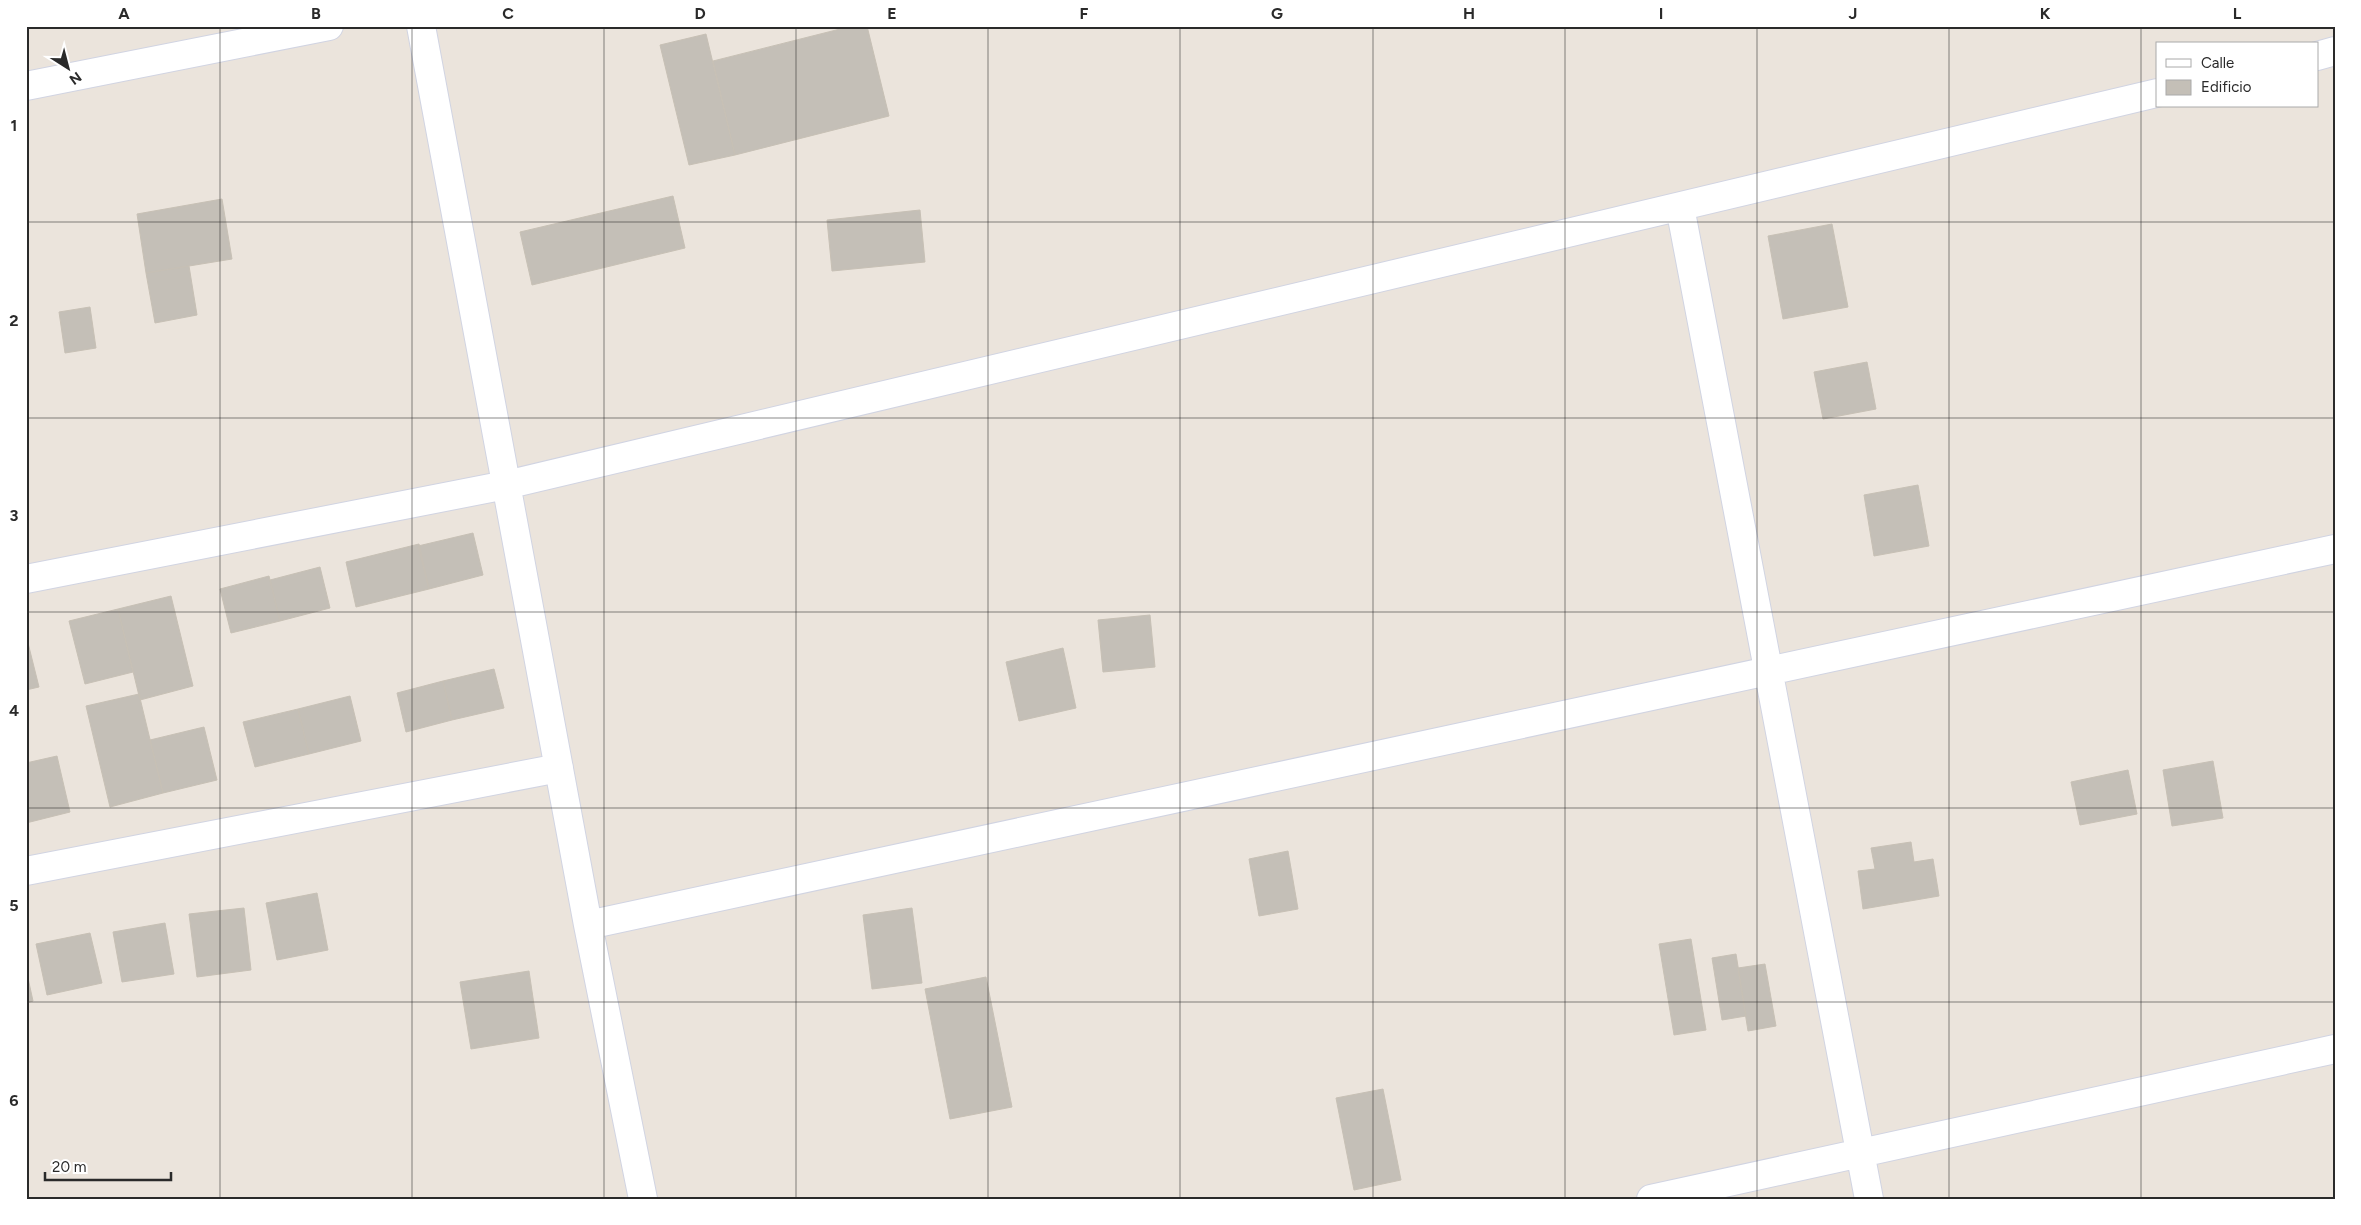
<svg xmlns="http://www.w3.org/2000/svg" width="2361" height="1225" viewBox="0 0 2361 1225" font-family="Figtree,sans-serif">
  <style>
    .building { fill: #c4bfb7; stroke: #c7c0b5 }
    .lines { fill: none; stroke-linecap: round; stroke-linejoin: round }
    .minor-casing { stroke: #d1d4e2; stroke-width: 30 }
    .minor { stroke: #fff; stroke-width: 28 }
    .grid { fill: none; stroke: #2a2a2a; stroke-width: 1; stroke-opacity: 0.55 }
    .neatline { fill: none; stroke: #2a2a2a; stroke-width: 2 }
    .grid-label { font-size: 16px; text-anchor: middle; font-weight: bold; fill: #2a2a2a }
  </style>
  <rect width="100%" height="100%" fill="#ebe4dc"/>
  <path class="building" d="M852,26H867L889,116L735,155L713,61Z
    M706,34L735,155L689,165L660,45Z
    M673,196L685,248L532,285L520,232Z
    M222,199L232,259L146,273L137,214Z
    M920,210L925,262L832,271L827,220Z
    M1832,224L1848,307L1783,319L1768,236Z
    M189,266L197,315L155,323L146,273Z
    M90,307L96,348L65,353L59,312Z
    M1867,362L1876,409L1823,419L1814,372Z
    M1918,485L1929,546L1874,556L1864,495Z
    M473,533L483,575L429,589L418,546Z
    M419,544L429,589L356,607L346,562Z
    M320,567L330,608L280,621L270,580Z
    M269,576L280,621L231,633L220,589Z
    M171,596L193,686L140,700L118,609Z
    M118,609L133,672L85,684L69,621Z
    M1150,615L1155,667L1103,672L1098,620Z
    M26,635L39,687L26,690Z
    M1063,648L1076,708L1019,721L1006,662Z
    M494,669L504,708L452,720L443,681Z
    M443,681L452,720L406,732L397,693Z
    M139,694L163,793L110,807L86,706Z
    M350,696L361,741L309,754L298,709Z
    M298,709L309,754L255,767L243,722Z
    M204,727L217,780L163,793L150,740Z
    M57,756L70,812L26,823V763Z
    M2213,761L2223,818L2172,826L2163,770Z
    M2128,770L2137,814L2080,825L2071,782Z
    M1911,842L1914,862L1933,859L1939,896L1863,909L1858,871L1875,869L1871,848Z
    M1288,851L1298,909L1259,916L1249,859Z
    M317,893L328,950L277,960L266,903Z
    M244,908L251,970L197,977L189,914Z
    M912,908L922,983L872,989L863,915Z
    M165,923L174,974L122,982L113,932Z
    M90,933L102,983L47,995L36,944Z
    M1691,939L1706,1030L1674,1035L1659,944Z
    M1736,954L1746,1016L1722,1020L1712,958Z
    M1765,964L1776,1026L1748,1031L1738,968Z
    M26,969L33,1001L26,1003Z
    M529,971L539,1038L471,1049L460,982Z
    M986,977L1012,1107L950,1119L925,989Z
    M1383,1089L1401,1180L1354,1190L1336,1098Z"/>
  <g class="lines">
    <g class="minor-casing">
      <path id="minor" d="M421,26L588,925L643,1199
        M2317,56L2335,51
        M26,86L329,26
        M1680,207L1869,1199
        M26,579L506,485L2157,93
        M26,871L559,768
        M588,925L2335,549
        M1651,1199L2335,1049"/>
    </g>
    <use href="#minor" class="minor"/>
  </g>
  <path class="grid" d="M220,26V1199M412,26V1199M604,26V1199M796,26V1199M988,26V1199M1180,26V1199M1373,26V1199M1565,26V1199M1757,26V1199M1949,26V1199M2141,26V1199M26,222H2335M26,418H2335M26,612H2335M26,808H2335M26,1002H2335"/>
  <rect width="2361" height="1225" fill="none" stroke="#ffffff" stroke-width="55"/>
  <rect x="2156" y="42" width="162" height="65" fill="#ffffff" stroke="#aaaaaa"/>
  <rect x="2166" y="59" width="25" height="8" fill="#ffffff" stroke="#aaaaaa"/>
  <text x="2201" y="68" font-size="15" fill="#2a2a2a">Calle</text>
  <rect x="2166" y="80" width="25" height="15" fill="#c4bfb7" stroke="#aaaaaa"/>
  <text x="2201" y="92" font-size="15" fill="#2a2a2a">Edificio</text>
  <g transform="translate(68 68) rotate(144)" stroke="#ffffff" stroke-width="4" paint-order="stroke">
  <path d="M0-4L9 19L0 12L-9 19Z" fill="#2a2a2a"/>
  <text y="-8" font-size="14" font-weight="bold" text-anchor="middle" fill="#2a2a2a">N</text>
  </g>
  <path d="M45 1172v8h126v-8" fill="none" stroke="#2a2a2a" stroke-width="2.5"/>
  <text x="52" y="1172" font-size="15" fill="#2a2a2a" stroke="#ffffff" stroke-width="4" paint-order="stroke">20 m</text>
  <rect x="28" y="28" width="2306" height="1170" class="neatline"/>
  <g class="grid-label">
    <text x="124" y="19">A</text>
    <text x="316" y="19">B</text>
    <text x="508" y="19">C</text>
    <text x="700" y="19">D</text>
    <text x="892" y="19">E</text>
    <text x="1084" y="19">F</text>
    <text x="1277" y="19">G</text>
    <text x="1469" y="19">H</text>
    <text x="1661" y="19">I</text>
    <text x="1853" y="19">J</text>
    <text x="2045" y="19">K</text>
    <text x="2237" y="19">L</text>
    <text x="14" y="131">1</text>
    <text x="14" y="326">2</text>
    <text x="14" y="521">3</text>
    <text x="14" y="716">4</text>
    <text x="14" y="911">5</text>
    <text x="14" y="1106">6</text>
  </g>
</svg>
